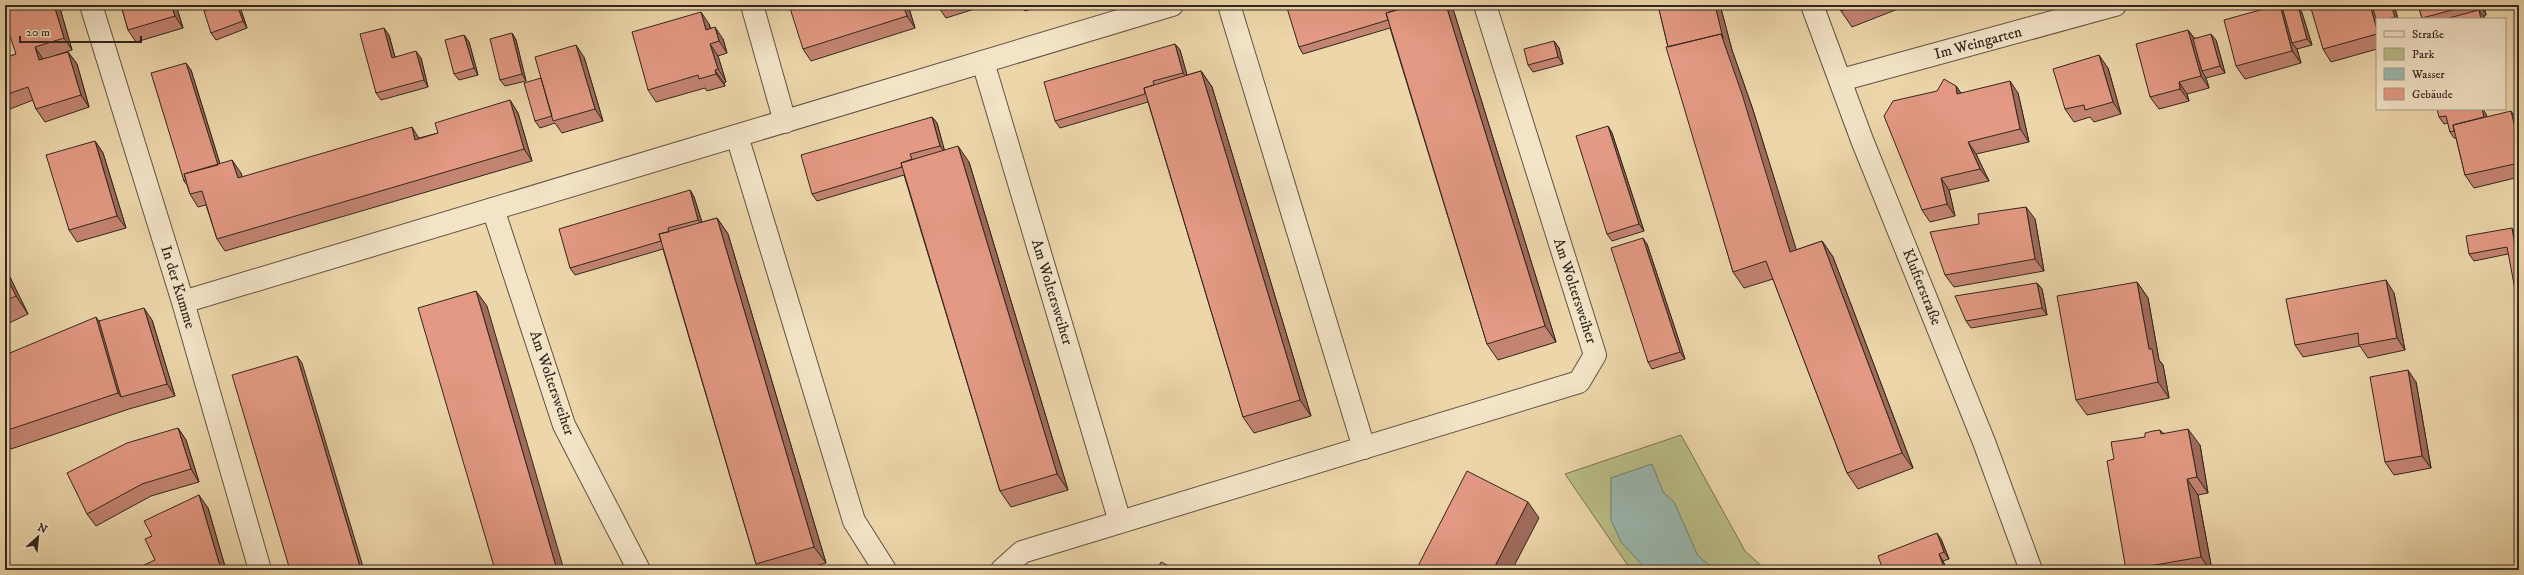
<svg xmlns="http://www.w3.org/2000/svg" width="2524" height="575" viewBox="0 0 2524 575" font-family="'IM FELL DW Pica',serif">
  <style>
    .green { fill: #b9bd87; stroke: #767253 }
    .water { fill: #9ab8b0; stroke: #717e76 }
    .lines { fill: none; stroke-linecap: round; stroke-linejoin: round }
    .lane-casing { stroke: #615342; stroke-width: 24 }
    .street-casing { stroke: #615342; stroke-width: 24 }
    .lane { stroke: #f3e4c8; stroke-width: 22 }
    .street { stroke: #f3e4c8; stroke-width: 22 }
    .wall { fill: #c38471; stroke: #33271f }
    .shaded-wall { fill: #9f6b5c; stroke: #33271f }
    .building { fill: #e39983; stroke: #33271f }
    .labels { text-anchor: middle; dominant-baseline: central; stroke-width: 3.5; stroke-linejoin: round; paint-order: stroke }
    .street-label { font-size: 15px; fill: #33271f; stroke: #f3e4c8 }
  </style>
  <rect width="100%" height="100%" fill="#ecd6aa"/>
  <filter id="stains"><feTurbulence type="fractalNoise" baseFrequency=".005" numOctaves="4"/><feColorMatrix values="0 0 0 0 .2 0 0 0 0 .09 0 0 0 0 .02 0 0 0 .5 -.17"/></filter>
  <radialGradient id="worn" r=".72"><stop offset=".6" stop-color="#630" stop-opacity="0"/><stop offset="1" stop-color="#630" stop-opacity=".3"/></radialGradient>
  <path class="green" d="M1681,435L1745,551L1766,570H1631L1565,474Z"/>
  <path class="water" d="M1652,464L1663,492L1674,502L1698,556L1708,564L1726,570H1647L1621,542L1611,520V478Z"/>
  <g class="lines">
    <g class="lane-casing">
      <path id="lane" d="M1229,5L1364,448
        M983,62L1120,522
        M493,209L564,425L639,570
        M1002,570L1022,552L1579,382L1595,355L1485,5"/>
    </g>
    <g class="street-casing">
      <path id="street" d="M91,5L183,302L260,570
        M752,5L785,122
        M1812,5L1862,140L1984,442L2031,570
        M1841,80L2115,5
        M737,136L854,521L885,570
        M183,302L1172,5"/>
    </g>
    <use href="#lane" class="lane"/>
    <use href="#street" class="street"/>
  </g>
  <path class="wall" d="M13,5H59L72,50L54,56L68,52L77,64L89,107L45,122L36,109L33,100L5,111V58L16,54Z
    M121,5H176L183,28L136,42L128,30Z
    M222,5H239L240,7L247,28L216,40L211,33Z
    M908,5L915,28L811,61L803,49Z
    M937,5H984V6L946,18Z
    M1021,5H1043L1025,11Z
    M1297,5H1450L1454,12L1556,342L1498,360L1487,344L1390,28L1303,54L1299,47Z
    M1503,5H1510L1504,7Z
    M1658,5H1720L1732,50L1753,110L1796,250L1822,241L1833,257L1913,468L1858,489L1847,473L1773,279L1744,288L1733,272L1668,47Z
    M1839,5H1908L1852,27L1841,11Z
    M2394,5L2398,19H2377V49L2331,62L2323,49Z
    M2406,5H2484L2486,15L2484,16V19H2422L2419,7L2409,9Z
    M2298,6L2302,13L2312,45L2297,49L2301,63L2245,79L2236,66L2283,10Z
    M709,24L711,29L723,39L727,53L718,56L726,82L724,83L725,86L707,91L705,88L656,102L648,90Z
    M2188,30L2194,38L2216,40L2225,73L2206,78L2209,88L2187,94L2189,101L2159,109L2150,97Z
    M512,33L516,40L526,81L505,86L500,80Z
    M389,35L395,57L421,58L428,87L381,100L376,93Z
    M464,35L469,42L478,75L459,80L454,74Z
    M1554,41L1559,48L1563,64L1533,72L1528,65Z
    M1175,44L1180,50L1187,75L1201,71L1212,87L1311,416L1254,433L1243,417L1148,102L1060,128L1055,121Z
    M584,57L603,121L562,133L555,123L540,128L535,121L541,78Z
    M2108,68L2121,114L2094,122L2090,117L2074,122L2065,109Z
    M191,70L220,164L241,173L242,177L419,138L438,133L510,100L518,113L532,161L225,251L217,239L206,205L198,207L190,194L187,185L184,181Z
    M1956,86L1961,93H2018L2029,142L1976,154L1989,181L1949,190L1955,216L1930,222L1922,210L1937,91Z
    M2474,109L2486,114L2487,117L2519,122V177L2474,188L2465,175L2456,138H2454L2450,132L2448,123L2444,124L2439,117Z
    M932,117L937,123L944,150L969,162L1068,490L1011,507L1000,491L904,175L817,201L812,194Z
    M1608,126L1612,133L1644,231L1612,241L1607,234Z
    M95,141L103,153L126,228L77,242L69,230Z
    M690,190L694,197L702,222L717,218L728,234L826,563L802,570H760L756,564L663,249L575,275L570,268Z
    M2035,219L2044,271L1954,287L1945,275Z
    M2516,234L2519,245L2508,254L2474,261L2469,254Z
    M1647,244L1685,359L1652,369L1648,362Z
    M5,267L28,314L5,325Z
    M2137,282L2148,298L2159,360L2163,365L2169,398L2087,415L2076,400Z
    M2037,283L2042,289L2047,315L1971,328L1966,321Z
    M2394,293L2405,350L2368,358L2360,346L2303,357L2295,345Z
    M152,320L175,396L129,409L11,449L5,440V355L99,321Z
    M2416,382L2431,468L2394,475L2385,462Z
    M178,428L186,440L199,482L151,496L96,526L87,514Z
    M2160,430L2163,433L2200,445L2208,493L2198,495L2212,570H2126L2114,459L2145,437Z
    M208,508L226,570H144L155,560Z
    M1941,539L1949,559L1943,561L1947,570H1883Z"/>
  <path class="shaded-wall" d="M54,5H59L72,50L64,38Z
    M171,5H176L183,28L175,16Z
    M237,5H239L240,7L247,28L243,21Z
    M903,5H908L915,28L907,16Z
    M1446,5H1450L1454,12L1556,342L1545,326Z
    M1715,5H1720L1732,50L1753,110L1802,268L1790,252L1721,34Z
    M2280,5L2288,17L2292,43L2297,49L2301,63L2292,51Z
    M2370,5H2375L2377,19V30Z
    M2391,5H2394L2398,19H2396L2395,17Z
    M2479,5H2484L2486,15Z
    M2298,6L2302,13L2312,45L2307,39Z
    M2479,10L2484,16V19H2481Z
    M701,12L709,24L715,43L706,30Z
    M715,27L723,39L727,53L719,41Z
    M384,28L389,35L397,65L392,58Z
    M2188,30L2197,42L2202,71L2206,78L2209,88L2201,76Z
    M512,33L516,40L526,81L522,74Z
    M2211,34L2216,40L2225,73L2220,66Z
    M464,35L469,42L478,75L474,68Z
    M1554,41L1559,48L1563,64L1558,57Z
    M710,44L718,56L726,82L718,69Z
    M1175,44L1180,50L1188,79L1183,73Z
    M576,45L584,57L603,121L595,109Z
    M35,47L43,59L39,60Z
    M416,51L421,58L428,87L424,80Z
    M68,52L77,64L89,107L81,95Z
    M2099,55L2108,68L2121,114L2113,102Z
    M186,63L191,70L224,177L219,170Z
    M715,70L724,83L725,86L716,74Z
    M1201,71L1212,87L1311,416L1300,400Z
    M2010,81L2018,93L2029,142L2020,129Z
    M2179,82L2187,94L2189,101L2180,89Z
    M1956,86L1964,98L1957,94Z
    M510,100L518,113L532,161L524,149Z
    M2482,109H2483L2486,114L2490,130L2485,124Z
    M2511,111L2519,122V144Z
    M932,117L937,123L945,152L940,146Z
    M1608,126L1612,133L1644,231L1639,224Z
    M412,127L420,140H415Z
    M95,141L103,153L126,228L117,216Z
    M1968,142L1976,154L1989,181L1980,169Z
    M958,146L969,162L1068,490L1057,474Z
    M232,160L241,173L247,191L238,178Z
    M1941,178L1949,190L1955,216L1947,204Z
    M690,190L694,197L703,226L698,220Z
    M2026,207L2035,219L2044,271L2035,259Z
    M717,218L728,234L826,563L814,547Z
    M2512,228L2516,234L2519,247L2515,246Z
    M1643,238L1647,244L1685,359L1680,352Z
    M1822,241L1833,257L1913,468L1902,453Z
    M5,267L28,314L16,296L5,274Z
    M2386,280L2394,293L2405,350L2397,338Z
    M2137,282L2148,298L2159,360L2163,365L2169,398L2158,382L2149,349Z
    M2037,283L2042,289L2047,315L2042,308Z
    M476,291L487,306L564,570H557Z
    M144,308L152,320L175,396L167,384Z
    M96,317L107,333L121,397L118,393Z
    M297,356L302,363L364,570H361Z
    M2408,370L2416,382L2431,468L2422,456Z
    M178,428L186,440L199,482L191,469Z
    M2188,429L2200,445L2208,493L2197,477Z
    M2187,479L2198,495L2212,570H2210L2201,557Z
    M199,495L208,508L226,570H222L220,566Z
    M1528,502L1539,518L1512,570H1493Z
    M1937,533L1941,539L1949,559L1944,552Z
    M1939,554L1943,561L1947,570H1945Z"/>
  <path class="building" d="M13,5H54L64,38L35,47L39,60L68,52L81,95L36,109L28,87L5,95V58L16,54L5,21V7Z
    M121,5H171L175,16L128,30Z
    M222,5H237L243,21L211,33L204,11Z
    M789,5H903L907,16L803,49Z
    M1297,5H1403L1396,7L1397,10L1386,13L1388,20L1299,47L1287,8Z
    M1413,5H1446L1545,326L1487,344L1386,13Z
    M1658,5H1715L1723,38L1721,34L1668,47Z
    M1839,5H1857L1841,11Z
    M2278,5H2280L2292,51L2236,66L2224,20Z
    M2310,5H2370L2377,30V34L2323,49Z
    M2372,5H2391L2395,17L2387,19H2377V22Z
    M2418,5H2471L2422,18Z
    M2298,6L2307,39L2292,43L2283,10Z
    M2479,10L2481,19H2449V18Z
    M701,12L706,30L715,27L719,41L710,44L718,69L715,70L716,74L699,79L698,75L648,90L632,32Z
    M384,28L392,58L416,51L424,80L376,93L360,34Z
    M2188,30L2201,76L2179,82L2180,89L2150,97L2136,44Z
    M512,33L522,74L500,80L490,39Z
    M1721,34L1742,94L1790,252L1822,241L1902,453L1847,473L1766,261L1733,272L1666,47Z
    M2211,34L2220,66L2202,71L2193,39Z
    M464,35L474,68L454,74L445,40Z
    M1554,41L1558,57L1528,65L1524,49Z
    M1175,44L1183,73L1153,81L1154,85L1144,88L1145,94L1055,121L1044,82Z
    M576,45L595,109L553,121L535,57Z
    M2099,55L2113,102L2085,110L2084,105L2065,109L2053,69Z
    M186,63L218,165L184,174L186,180L184,181L151,73Z
    M1201,71L1300,400L1243,417L1144,88Z
    M541,78L552,116L535,121L524,83Z
    M1944,79L1956,86L1957,94L2010,81L2020,129L1968,142L1980,169L1941,178L1947,204L1922,210L1884,116L1893,101L1937,91Z
    M510,100L524,149L217,239L202,191L190,194L184,174L232,160L238,178L412,127L415,140L438,133L435,123Z
    M2437,109H2470L2471,110L2475,109H2482L2484,117L2453,125L2454,131L2450,132L2446,116L2439,117Z
    M2511,111L2519,144V163L2465,175L2453,125Z
    M932,117L940,146L910,154L912,159L901,163L902,167L812,194L801,155Z
    M1608,126L1639,224L1607,234L1576,136Z
    M95,141L117,216L69,230L46,155Z
    M958,146L1057,474L1000,491L901,163Z
    M690,190L698,220L668,228L669,232L659,234L661,241L570,268L559,229Z
    M2026,207L2035,259L1945,275L1930,232L1979,224L1978,214Z
    M717,218L814,547L756,564L659,234Z
    M2512,228L2515,246L2519,245V311L2507,247L2469,254L2466,236Z
    M1643,238L1680,352L1648,362L1611,248Z
    M5,274L16,296L5,301Z
    M2386,280L2397,338L2359,345L2358,333L2295,345L2286,299Z
    M2137,282L2149,349H2152L2158,382L2076,400L2057,296Z
    M2037,283L2042,308L1966,321L1955,296Z
    M476,291L557,570H495L418,308Z
    M144,308L167,384L121,397L99,321Z
    M96,317L118,393L5,431V355Z
    M297,356L361,570H290L232,375Z
    M2408,370L2422,456L2385,462L2370,377Z
    M178,428L191,469L142,484L87,514L67,473L127,443Z
    M2188,429L2197,477L2187,479L2201,557L2126,570L2107,461L2114,459L2111,442L2145,437V433L2153,431L2160,430L2161,434Z
    M1467,471L1528,502L1493,570H1416Z
    M199,495L220,566L211,570H144L142,566L155,560L145,539L152,536L144,521Z
    M1937,533L1944,552L1939,554L1945,570H1883L1878,556Z
    M1161,562L1177,570H1157Z"/>
  <g class="labels">
    <g class="street-label">
      <text transform="translate(1978 43) rotate(-15)">Im Weingarten</text>
      <text transform="translate(178 287) rotate(73)">In der Kumme</text>
      <text transform="translate(1922 287) rotate(68)">Klufterstraße</text>
      <text transform="translate(1575 291) rotate(72)">Am Woltersweiher</text>
      <text transform="translate(1052 292) rotate(73)">Am Woltersweiher</text>
      <text transform="translate(552 383) rotate(71)">Am Woltersweiher</text>
    </g>
  </g>
  <rect width="2524" height="575" fill="none" stroke="#ecd6aa" stroke-width="20"/>
  <rect x="6" y="6" width="2512" height="563" fill="none" stroke="#33271f" stroke-width="2"/>
  <rect x="10" y="10" width="2504" height="555" fill="none" stroke="#33271f"/>
  <rect x="2376" y="18" width="130" height="92" fill="#f3e4c8" stroke="#a69884"/>
  <rect x="2384" y="31" width="20" height="6" fill="#f3e4c8" stroke="#a69884"/>
  <text x="2412" y="38" font-size="12" fill="#33271f">Straße</text>
  <rect x="2384" y="48" width="20" height="12" fill="#b9bd87" stroke="#a69884"/>
  <text x="2412" y="58" font-size="12" fill="#33271f">Park</text>
  <rect x="2384" y="68" width="20" height="12" fill="#9ab8b0" stroke="#a69884"/>
  <text x="2412" y="78" font-size="12" fill="#33271f">Wasser</text>
  <rect x="2384" y="88" width="20" height="12" fill="#e39983" stroke="#a69884"/>
  <text x="2412" y="98" font-size="12" fill="#33271f">Gebäude</text>
  <g transform="translate(38 537) rotate(27)" stroke="#f3e4c8" stroke-width="3" paint-order="stroke">
  <path d="M0-3L7 15L0 10L-7 15Z" fill="#33271f"/>
  <text y="-6" font-size="11" font-weight="bold" text-anchor="middle" fill="#33271f">N</text>
  </g>
  <path d="M20 36v6h121v-6" fill="none" stroke="#33271f" stroke-width="2"/>
  <text x="26" y="36" font-size="12" fill="#33271f" stroke="#f3e4c8" stroke-width="3" paint-order="stroke">20 m</text>
  <rect width="100%" height="100%" filter="url(#stains)"/>
  <rect width="100%" height="100%" fill="url(#worn)"/>
</svg>
